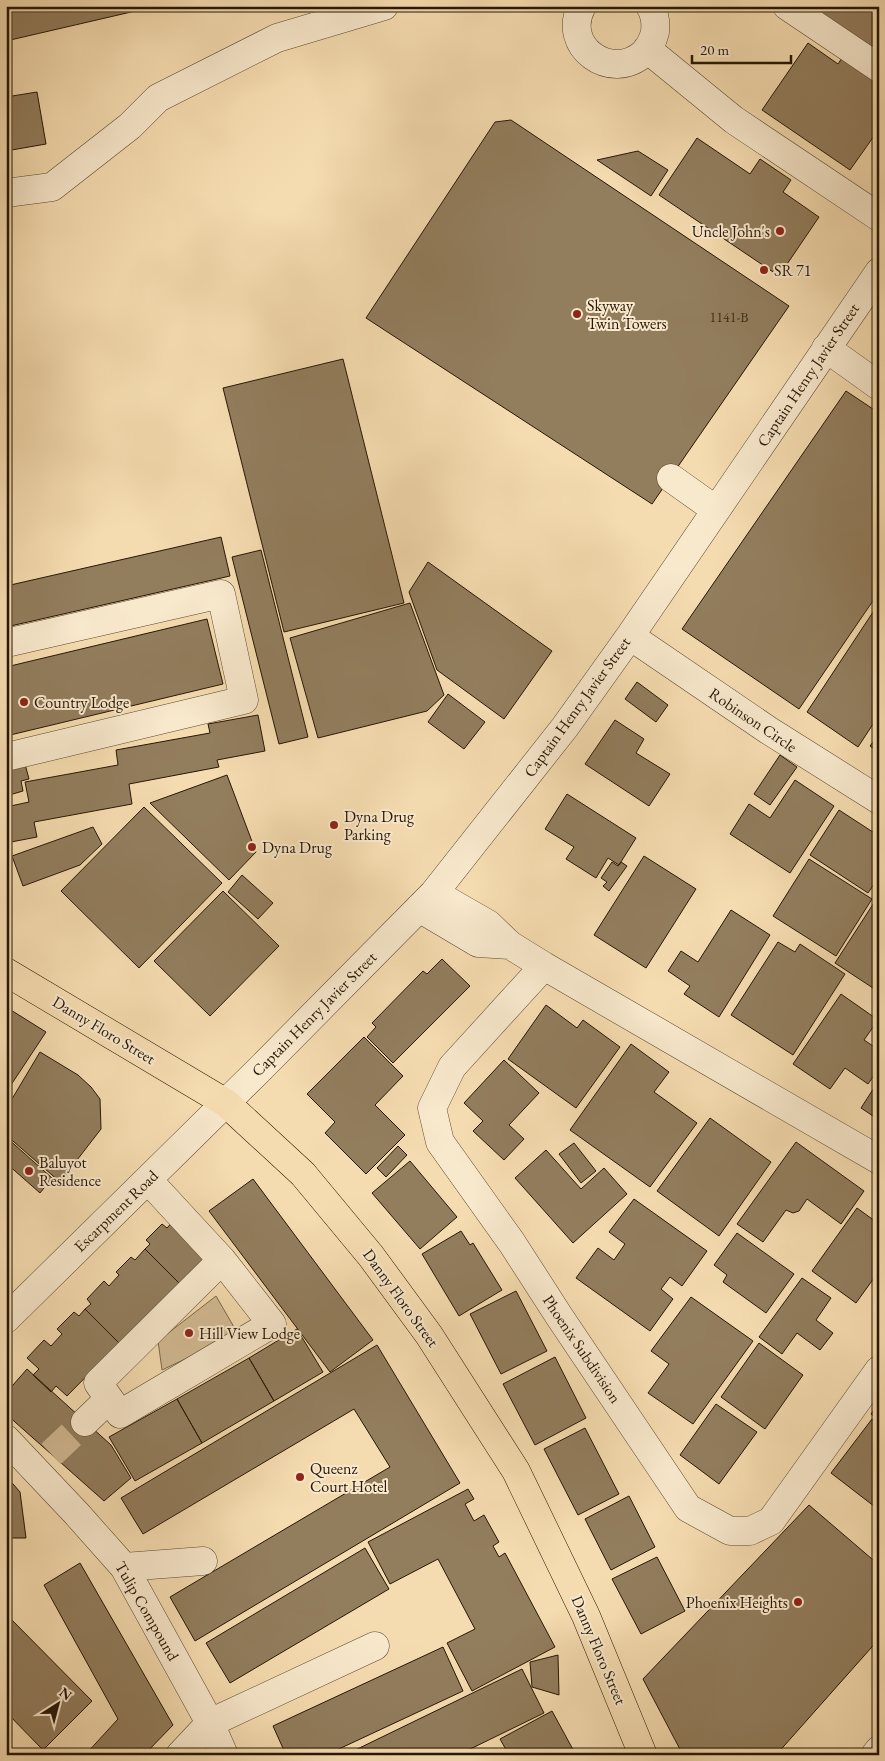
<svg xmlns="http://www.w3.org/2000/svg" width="885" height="1761" viewBox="0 0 885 1761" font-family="'EB Garamond',serif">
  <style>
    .green { fill: #d2ba93; stroke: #7c684c }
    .building { fill: #927d5d; stroke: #271604 }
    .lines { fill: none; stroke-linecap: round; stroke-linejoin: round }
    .minor-tunnel { stroke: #ccb48e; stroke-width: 28; stroke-dasharray: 28 14; stroke-linecap: butt }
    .minor-casing { stroke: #5a482f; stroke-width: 29 }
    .major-casing { stroke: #271604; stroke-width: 29 }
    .minor { stroke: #f8e8cc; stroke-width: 28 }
    .major { stroke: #f5dcb0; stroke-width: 28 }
    .poi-dot { fill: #8f2418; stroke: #f8e8cc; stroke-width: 2 }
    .labels { text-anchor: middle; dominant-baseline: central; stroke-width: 4; stroke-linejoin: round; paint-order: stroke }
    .number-label { font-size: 14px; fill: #42301a }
    .poi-label { font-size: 16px; fill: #271604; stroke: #f8e8cc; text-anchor: start }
    .street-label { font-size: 16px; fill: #271604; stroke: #f8e8cc }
  </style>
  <rect width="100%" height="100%" fill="#f5dcb0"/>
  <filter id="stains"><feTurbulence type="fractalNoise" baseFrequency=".004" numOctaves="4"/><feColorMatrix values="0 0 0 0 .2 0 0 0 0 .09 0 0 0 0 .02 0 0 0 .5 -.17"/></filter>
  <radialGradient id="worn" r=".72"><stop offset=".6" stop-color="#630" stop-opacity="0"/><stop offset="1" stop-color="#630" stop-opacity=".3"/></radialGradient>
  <path class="green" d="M216,1296L238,1334L162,1370L158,1341Z"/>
  <path class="building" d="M6,6H157L6,41Z
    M811,6H879V38L872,48Z
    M808,43L838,64L842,58L879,83V129L850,170L762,110Z
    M37,92L46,144L6,151V97Z
    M511,120L789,306L652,504L366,318L495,122Z
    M697,138L750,174L760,159L791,180L783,192L819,217L779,276L659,195Z
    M638,151L668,170L651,196L597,160Z
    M343,359L404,603L284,632L223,388Z
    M846,391L879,413V592L799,709L682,629Z
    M221,537L230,576L6,627V586Z
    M261,550L308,737L279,744L232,557Z
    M428,562L552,651L504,719L437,670L409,592Z
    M410,603L444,695L427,711L318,738L290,638Z
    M879,603V715L858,747L807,712Z
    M207,619L223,684L6,736V667Z
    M637,682L668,705L656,722L625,699Z
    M448,694L485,722L464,749L428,722Z
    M258,715L265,751L217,760L219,767L129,784L132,804L34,822L37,837L6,843V807L29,802L25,782L118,765L116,750L210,733L208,724Z
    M615,720L644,739L636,753L670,774L649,806L585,764Z
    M879,734V752L870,746Z
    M780,755L797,767L770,805L754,794Z
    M25,764L29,779L21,781L23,791L6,796V768Z
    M227,775L256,852L229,880L150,803Z
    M795,780L834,806L790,873L730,834L749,804L770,818Z
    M567,794L636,838L619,865L608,858L596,878L566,859L574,847L545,829Z
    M144,807L222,883L139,968L61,891Z
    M839,810L879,836V877L868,893L810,855Z
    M93,827L102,844L80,865L23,886L12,856Z
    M644,856L696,889L646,968L594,935Z
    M809,859L872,899L836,956L773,916Z
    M612,862L618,866L621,862L627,866L609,891L603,886L607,882L601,878Z
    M242,875L273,903L258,919L228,892Z
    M223,891L279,946L210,1016L154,961Z
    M879,895V992L835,963Z
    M731,910L770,935L719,1017L684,994L690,986L668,971L681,951L698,962Z
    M778,942L795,952L800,944L845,974L793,1055L731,1015Z
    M442,959L470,986L393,1063L367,1037L376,1027L372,1023L423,971L427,974Z
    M841,994L878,1020L864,1040L879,1050V1068L868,1084L845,1068L830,1089L793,1064Z
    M546,1005L577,1028L583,1020L620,1047L576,1108L508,1059Z
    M6,1007L46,1032L7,1091L6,1090Z
    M364,1037L403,1076L375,1105L405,1135L366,1174L325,1133L335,1122L307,1094Z
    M631,1044L669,1072L654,1092L697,1123L650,1187L570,1130Z
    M40,1052L78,1075L91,1087L100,1099L101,1129L60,1182L6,1135V1109Z
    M504,1060L539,1093L509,1125L524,1139L504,1160L473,1131L483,1121L464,1103Z
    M879,1080V1120L861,1108Z
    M710,1118L771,1162L719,1236L657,1191Z
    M6,1137L52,1178L40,1193L6,1163Z
    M796,1142L864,1191L841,1224L807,1199L799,1211L793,1213L786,1210L763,1242L737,1224Z
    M574,1143L596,1171L581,1183L559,1154Z
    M398,1146L407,1155L386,1177L377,1168Z
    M546,1150L581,1189L604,1168L627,1194L573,1243L515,1178Z
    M410,1161L457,1217L420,1249L372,1193Z
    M253,1179L373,1340L330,1372L209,1211Z
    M634,1199L707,1251L682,1286L670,1277L661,1289L673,1299L650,1331L576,1278L598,1248L614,1260L625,1244L609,1232Z
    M857,1208L879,1224V1271L856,1303L812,1271Z
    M175,1219L209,1253L179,1283L145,1249L150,1244L146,1240L162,1224L167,1228Z
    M461,1231L470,1245L473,1243L502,1290L459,1316L422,1254Z
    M737,1233L794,1274L766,1313L723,1282L727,1275L714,1265Z
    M145,1249L179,1283L119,1343L85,1309L91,1304L87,1299L104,1281L109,1286L119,1275L116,1272L131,1257L135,1260Z
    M802,1278L831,1298L816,1320L833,1333L820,1350L797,1333L782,1354L759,1337Z
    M516,1291L547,1351L501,1374L470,1314Z
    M691,1297L753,1341L693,1424L648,1393L669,1364L651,1351Z
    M85,1309L119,1343L67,1396L56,1386L51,1392L33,1375L39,1369L27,1358L44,1340L51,1346L62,1334L57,1329L74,1312L79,1316Z
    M297,1329L323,1372L274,1401L249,1358Z
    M759,1343L803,1375L765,1429L721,1397Z
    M377,1345L460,1483L195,1641L170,1597L390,1467L354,1409L143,1534L121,1498Z
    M555,1357L586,1418L535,1445L503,1384Z
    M249,1358L274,1401L202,1443L177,1399Z
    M27,1369L111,1445L131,1478L104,1501L6,1414V1393Z
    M177,1399L202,1443L135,1481L109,1437Z
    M879,1403V1420L871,1414Z
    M716,1404L757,1432L719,1484L680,1455Z
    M872,1419L879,1424V1510L831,1473Z
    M585,1428L619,1494L578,1515L544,1449Z
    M6,1476L20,1492L26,1538H6Z
    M468,1489L474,1499L465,1504L474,1521L484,1515L499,1542L493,1546L499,1557L505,1553L555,1647L472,1691L447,1643L475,1629L438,1559L390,1584L368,1542Z
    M629,1496L655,1547L611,1570L585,1519Z
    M809,1505L879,1565V1639L776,1755H683L643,1679Z
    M365,1548L389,1589L230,1683L206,1643Z
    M657,1557L685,1611L641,1634L612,1579Z
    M80,1563L173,1725L144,1755H85L118,1719L44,1585Z
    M6,1614L92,1701L43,1750L6,1712Z
    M443,1647L463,1691L326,1755H286L273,1726Z
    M558,1655L559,1695L532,1687L530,1662Z
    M522,1669L544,1713L458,1755H345Z
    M552,1711L576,1755H509L500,1739Z"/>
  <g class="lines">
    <path class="minor-tunnel" d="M51,1454L85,1422"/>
    <g class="minor-casing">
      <path id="minor" d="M582,6C560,46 611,83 644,53C650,47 653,40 655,32C656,23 655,14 650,6
        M787,6L879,68
        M647,49L734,120L879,217
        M6,193L52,187L130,126L158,98L277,38L384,6
        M826,348L879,386
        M671,478L716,510
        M630,636L768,730L879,800
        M6,643L221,594L244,700L6,757
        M434,893L488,924L510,945L544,966L879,1160
        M419,908L478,943L510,945
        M544,966L452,1067L432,1108L440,1142L512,1243L559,1316L688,1508L730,1531H750L771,1521L879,1370
        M148,1180L222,1260L272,1324L120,1414L98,1383L222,1260
        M6,1319L258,1071L434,893L565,727L630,636L879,272
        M85,1422L109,1399
        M6,1439L76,1513L124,1567L210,1723L224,1755
        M124,1567L203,1561
        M180,1755L210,1723L375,1646
        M875,1755L879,1750"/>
    </g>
    <g class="major-casing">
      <path id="major" d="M6,972L226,1103L303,1174L371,1256L429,1335L516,1471L586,1616L643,1755"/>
    </g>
    <use href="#minor" class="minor"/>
    <use href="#major" class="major"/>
  </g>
  <g class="poi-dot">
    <circle cx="780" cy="231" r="5"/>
    <circle cx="764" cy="270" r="5"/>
    <circle cx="577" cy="314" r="5"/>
    <circle cx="24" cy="702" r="5"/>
    <circle cx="334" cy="825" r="5"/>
    <circle cx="252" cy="847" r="5"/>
    <circle cx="29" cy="1171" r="5"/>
    <circle cx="189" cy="1333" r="5"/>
    <circle cx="300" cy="1477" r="5"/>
    <circle cx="798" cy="1602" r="5"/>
  </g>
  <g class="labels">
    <g class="number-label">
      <text x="729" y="317">1141-B</text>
    </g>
    <g class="poi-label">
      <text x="770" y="231" text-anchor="end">Uncle John's</text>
      <text x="774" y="270">SR 71</text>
      <text x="587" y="305">Skyway<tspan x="587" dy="18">Twin Towers</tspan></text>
      <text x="34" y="702">Country Lodge</text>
      <text x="344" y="816">Dyna Drug<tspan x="344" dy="18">Parking</tspan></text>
      <text x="262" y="847">Dyna Drug</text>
      <text x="39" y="1162">Baluyot<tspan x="39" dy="18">Residence</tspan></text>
      <text x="199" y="1333">Hill View Lodge</text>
      <text x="310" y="1468">Queenz<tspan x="310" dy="18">Court Hotel</tspan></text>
      <text x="788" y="1602" text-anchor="end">Phoenix Heights</text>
    </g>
    <g class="street-label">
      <text transform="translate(808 375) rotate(-56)">Captain Henry Javier Street</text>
      <text transform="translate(577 707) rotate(-54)">Captain Henry Javier Street</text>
      <text transform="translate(753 720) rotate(34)">Robinson Circle</text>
      <text transform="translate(314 1014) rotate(-45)">Captain Henry Javier Street</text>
      <text transform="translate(104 1030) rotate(31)">Danny Floro Street</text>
      <text transform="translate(116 1211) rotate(-44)">Escarpment Road</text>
      <text transform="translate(401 1298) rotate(54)">Danny Floro Street</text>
      <text transform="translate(582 1349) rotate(56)">Phoenix Subdivision</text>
      <text transform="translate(147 1611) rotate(60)">Tulip Compound</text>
      <text transform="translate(599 1650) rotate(67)">Danny Floro Street</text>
    </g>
  </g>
  <rect width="885" height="1761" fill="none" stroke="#f5dcb0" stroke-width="25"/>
  <rect x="8" y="8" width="870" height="1746" fill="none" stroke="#271604" stroke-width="2.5"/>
  <rect x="12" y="12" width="860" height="1736" fill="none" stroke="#271604"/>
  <g transform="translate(58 1704) rotate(36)" stroke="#f8e8cc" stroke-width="4" paint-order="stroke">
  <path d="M0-4L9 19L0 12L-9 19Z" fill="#271604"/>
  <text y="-8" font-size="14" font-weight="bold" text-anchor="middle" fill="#271604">N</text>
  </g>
  <path d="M692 55v8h99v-8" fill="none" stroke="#271604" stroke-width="2.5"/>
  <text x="700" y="55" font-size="15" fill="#271604" stroke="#f8e8cc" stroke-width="4" paint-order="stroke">20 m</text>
  <rect width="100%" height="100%" filter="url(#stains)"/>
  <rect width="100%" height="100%" fill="url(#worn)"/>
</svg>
